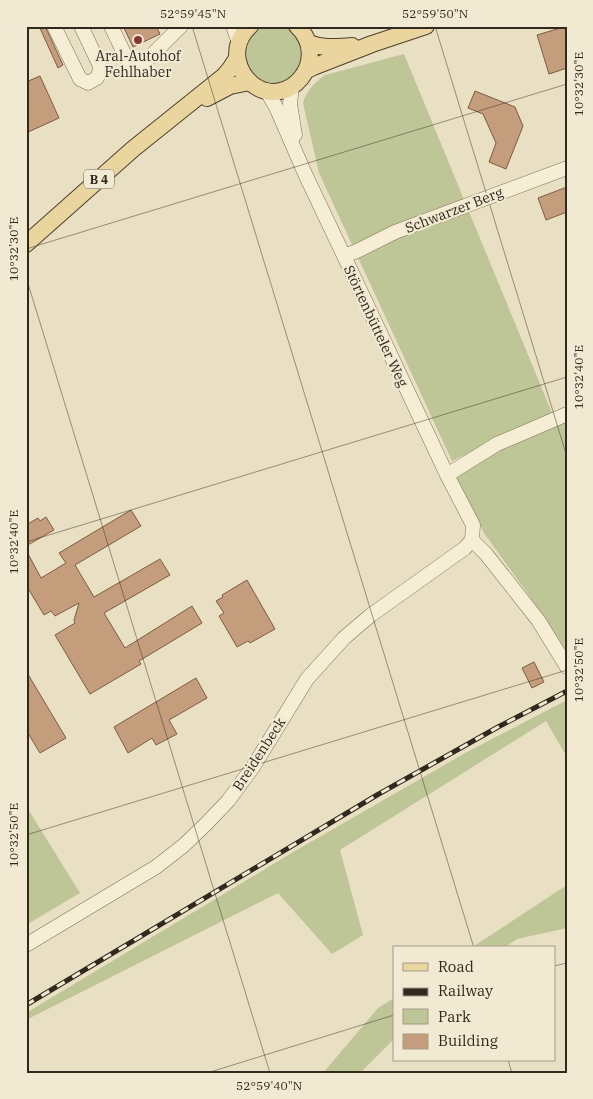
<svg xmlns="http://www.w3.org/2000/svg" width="593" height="1099" viewBox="0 0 593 1099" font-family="'IBM Plex Serif',serif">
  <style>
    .green { fill: #bec597 }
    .building { fill: #c39d7c; stroke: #7d5d43 }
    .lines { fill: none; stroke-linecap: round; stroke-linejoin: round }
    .minor-casing { stroke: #81715b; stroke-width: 15 }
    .major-casing { stroke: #4f3f2f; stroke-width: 18 }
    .minor { stroke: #f5edd4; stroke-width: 14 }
    .major { stroke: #e9d59d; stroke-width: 16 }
    .rail-casing { stroke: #32291e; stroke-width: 5 }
    .rail { stroke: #f1e9d1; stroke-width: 3; stroke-dasharray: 9; stroke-linecap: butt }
    .ticks { fill: none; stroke: #32291e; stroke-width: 1; stroke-opacity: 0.45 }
    .poi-dot { fill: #893531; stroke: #f1e9d1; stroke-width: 2 }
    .labels { text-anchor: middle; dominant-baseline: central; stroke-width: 4.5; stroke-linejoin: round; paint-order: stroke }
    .shield { fill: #f1e9d1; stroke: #6b6354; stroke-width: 1 }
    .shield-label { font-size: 12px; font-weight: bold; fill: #32291e }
    .poi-label { font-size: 14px; fill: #32291e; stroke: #f1e9d1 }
    .street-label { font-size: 14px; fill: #32291e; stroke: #f1e9d1 }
    .neatline { fill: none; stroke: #32291e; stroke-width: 2 }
    .ticks-label { font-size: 12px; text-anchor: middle; fill: #32291e }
  </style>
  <rect width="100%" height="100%" fill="#e9dfc2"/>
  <path class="green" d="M261,26H287L293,30L304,47L296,76L272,86L250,74L243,49L254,31Z
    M404,54L552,413L452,461L319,173L303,103C306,91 315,82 325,75Z
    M567,417V652L543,615L484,533L456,477L501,448Z
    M567,700V757L546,721L340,850L363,935L332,954L278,893L26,1020V1013L295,851L467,752Z
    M26,806L80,893L26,925Z
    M567,885V928L517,939L504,948H471Z
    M394,998V1039L360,1073H323L378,1008Z"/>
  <path class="building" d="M39,26H45L63,65L58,68Z
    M123,26H156L160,34L133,47Z
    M567,26V68L549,74L537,35Z
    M40,76L59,118L26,133V82Z
    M475,91L515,107L523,126L506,169L489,162L496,143L483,114L468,108Z
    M567,187V212L546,220L538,198Z
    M131,510L141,526L75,565L94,597L160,559L170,575L104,613L125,648L192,606L202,623L139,661L141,664L90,694L55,635L75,623L74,620L79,603L55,616L51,611L44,615L26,585V550L41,578L66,563L59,553Z
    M46,517L54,530L26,546V525L38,518L40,521Z
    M247,580L275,629L250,643L248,641L237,647L219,616L224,613L216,601L223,597L222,595Z
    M534,662L544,682L532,688L522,668Z
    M26,671L66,738L40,753L26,730Z
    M196,678L207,698L169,720L177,734L156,745L152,738L128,753L114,727Z"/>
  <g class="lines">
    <g class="minor-casing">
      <path id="minor" d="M54,26L80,79L88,83L97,78L101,68L81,26
        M111,26L132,70L142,65L181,26
        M233,26L239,43
        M292,86L290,104L295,135
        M266,90L276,107L306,176L344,256L447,475L473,525L472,540L486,554L538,620L567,667
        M344,256L357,251L395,232L567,168
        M447,475L497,444L567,414
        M26,945L156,867L183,846L204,826L228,801L253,767L307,679L344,638L371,615L465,548L472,540"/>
    </g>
    <g class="major-casing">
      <path id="major" d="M250,26C240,35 235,48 238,61C240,70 245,78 252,84C288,112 332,59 297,26
        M309,43C323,49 337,47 352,46
        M307,70L313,67L372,44L426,26
        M207,98L230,86L250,82
        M26,244L133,149L224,76L230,69L237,58"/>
    </g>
    <use href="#minor" class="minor"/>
    <use href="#major" class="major"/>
    <g class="rail-casing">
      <path id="rail" d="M26,1005L377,795L498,727L567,691"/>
    </g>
    <use href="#rail" class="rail"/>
  </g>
  <path class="ticks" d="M192,26L474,948M435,26L567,457M26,249L567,84M26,277L270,1073M26,542L567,377M26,835L567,670M554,966L567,963M508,1060L512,1073M26,1071L27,1073M207,1073L394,1015"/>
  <circle class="poi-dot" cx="138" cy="40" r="5"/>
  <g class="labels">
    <rect class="shield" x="84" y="169.5" width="30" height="19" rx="4"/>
    <g class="shield-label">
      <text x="99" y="179">B 4</text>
    </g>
    <g class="poi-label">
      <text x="138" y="56">Aral-Autohof<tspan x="138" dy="16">Fehlhaber</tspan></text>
    </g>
    <g class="street-label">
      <text transform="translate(454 210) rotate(-21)">Schwarzer Berg</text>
      <text transform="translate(376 326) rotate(65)">Störtenbütteler Weg</text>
      <text transform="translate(259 754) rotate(-57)">Breidenbeck</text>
    </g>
  </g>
  <rect width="593" height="1099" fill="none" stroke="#f1e9d1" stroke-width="55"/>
  <rect x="393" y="946" width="162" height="115" fill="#f1e9d1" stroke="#a59c89"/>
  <rect x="403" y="963" width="25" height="8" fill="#e9d59d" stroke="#a59c89"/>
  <text x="438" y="972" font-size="15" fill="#32291e">Road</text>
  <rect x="403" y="988" width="25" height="8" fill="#32291e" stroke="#a59c89"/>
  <text x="438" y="996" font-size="15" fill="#32291e">Railway</text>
  <rect x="403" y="1009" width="25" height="15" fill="#bec597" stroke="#a59c89"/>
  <text x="438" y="1022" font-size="15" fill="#32291e">Park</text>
  <rect x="403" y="1034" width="25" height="15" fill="#c39d7c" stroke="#a59c89"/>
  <text x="438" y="1046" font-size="15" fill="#32291e">Building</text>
  <rect x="28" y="28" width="538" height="1044" class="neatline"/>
  <g class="ticks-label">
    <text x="193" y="18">52°59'45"N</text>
    <text x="435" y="18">52°59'50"N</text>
    <text transform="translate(579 84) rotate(-90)" y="4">10°32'30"E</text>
    <text transform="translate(14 249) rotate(-90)" y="4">10°32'30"E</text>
    <text transform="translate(579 377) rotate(-90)" y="4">10°32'40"E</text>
    <text transform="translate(14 542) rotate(-90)" y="4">10°32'40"E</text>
    <text transform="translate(579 670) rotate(-90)" y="4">10°32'50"E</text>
    <text transform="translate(14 835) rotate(-90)" y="4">10°32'50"E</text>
    <text x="269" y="1090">52°59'40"N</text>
  </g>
</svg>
